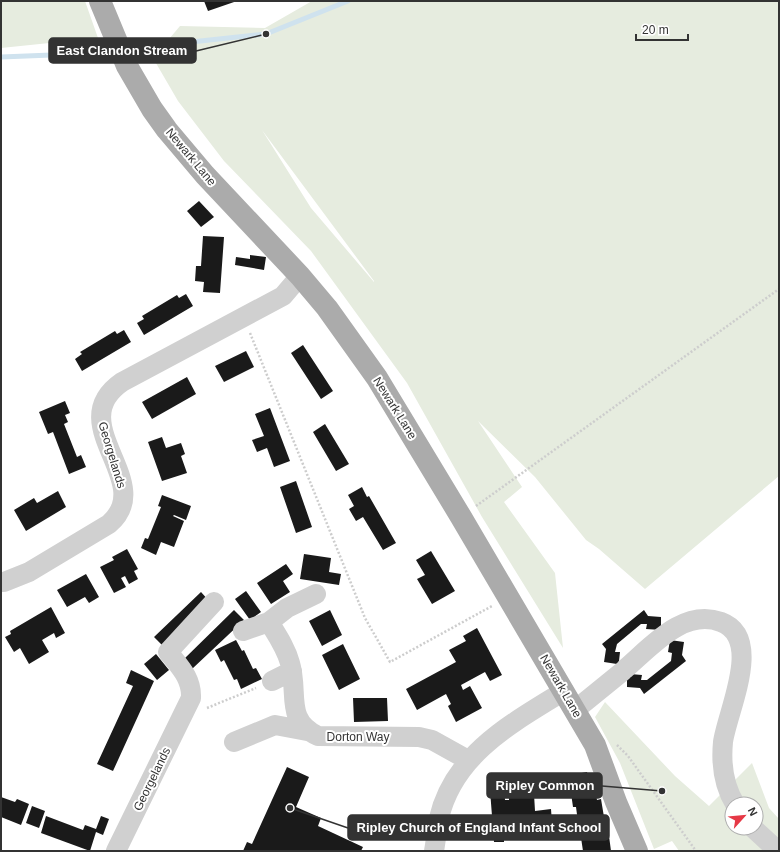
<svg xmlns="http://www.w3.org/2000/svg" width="780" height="852" viewBox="0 0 780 852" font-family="Helvetica,sans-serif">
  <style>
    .green { fill: #e6ecdf; fill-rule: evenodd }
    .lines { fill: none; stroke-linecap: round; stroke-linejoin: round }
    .stream { stroke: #cfe2ee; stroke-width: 5 }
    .building { fill: #1a1a1a }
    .path { stroke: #cdcdcd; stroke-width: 2.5; stroke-dasharray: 2 2; stroke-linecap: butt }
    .minor { stroke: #d0d0d0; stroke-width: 20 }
    .major { stroke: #ababab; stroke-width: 22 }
    .labels { text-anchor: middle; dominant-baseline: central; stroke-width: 4; stroke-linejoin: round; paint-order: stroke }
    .street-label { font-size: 12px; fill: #333; stroke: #fff }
    .leader { fill: none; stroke: #333; stroke-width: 1.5 }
    .callout-dot { fill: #333; stroke: #fff; stroke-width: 1.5 }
    .callout { fill: #333; stroke: #333; stroke-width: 1.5 }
    .callout-label { font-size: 13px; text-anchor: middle; font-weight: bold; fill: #fff }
  </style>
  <rect width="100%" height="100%" fill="#fff"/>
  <path class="green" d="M1,1H85L98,38L1,48Z
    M312,1H779V476L645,589L599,549L586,540L535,477L478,421L522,487L504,502L555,573L563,648L482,517L407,383L311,251L224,161L178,101L153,58L180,26L265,28ZM262,130L374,281V282L311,208Z
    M605,702L675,776L709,806L752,763L769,808L779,819V851H679L672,841L654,849L620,763L595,717ZM732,804H756V828H732Z"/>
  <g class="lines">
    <path class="stream" d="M126,49L266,34L348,1
      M1,57L77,54L116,50"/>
  </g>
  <path class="building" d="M204,1H237L208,11Z
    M199,201L214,217L201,227L187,211Z
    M203,236L224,237L220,293L203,292L204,282L195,281L196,266H201Z
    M250,255L266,257L264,270L235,265L236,257L250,259Z
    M186,294L193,306L144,335L137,323L144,319L142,316L177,295L179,298Z
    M124,330L131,342L82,371L75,359L82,354L80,352L115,331L117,334Z
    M303,345L333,391L321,399L291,353Z
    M246,351L254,367L224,382L215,366Z
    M187,377L196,394L152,419L142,402Z
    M65,401L70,413L65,415L68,422L64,424L77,457L81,455L86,467L69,474L53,432L48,434L39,412Z
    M270,408L290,461L274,467L267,448L257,452L252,440L264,436L255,414Z
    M325,424L349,464L336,471L313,432Z
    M162,437L166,448L181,443L185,454L181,456L187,473L162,481L148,442Z
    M296,481L312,527L296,533L280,487Z
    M362,487L367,497L369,496L396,543L383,550L363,517L356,521L349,509L354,506L348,495Z
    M58,491L66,507L26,531L14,510L34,498L37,503Z
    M162,495L191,506L186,520L174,515L173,516L184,521L174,547L161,542L156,555L141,548L145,538L148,539L161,507L158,506Z
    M127,549L138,569L134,571L138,579L129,584L125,576L121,578L126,587L114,593L100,567L114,560L112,557Z
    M431,551L455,591L432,604L417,579L425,575L416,560Z
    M304,554L331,558L329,572L341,574L339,585L300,579Z
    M286,564L293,574L283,581L290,592L271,604L257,583Z
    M86,574L99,597L89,603L85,597L67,607L57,590Z
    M246,591L261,612L250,620L235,599Z
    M201,592L210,602L164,647L154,637Z
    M51,607L65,633L56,638L54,633L42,640L49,652L29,664L20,648L14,652L5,637L11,634L10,631Z
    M234,610L244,620L192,669L183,660Z
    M330,610L342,635L322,646L309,621Z
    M644,610L648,616L661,617V630L646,629L647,624H641L617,644L615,652H620L619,661L630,674L642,675L641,680H647L671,661L672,653L668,652L670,640L684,642L682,655L686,661L644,694L640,688L627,687V676L617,664L604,662L606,649L602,644Z
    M477,628L502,675L490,681L485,672L461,685L463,690L470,686L482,708L456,722L448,706L451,704L446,694L417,710L406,689L456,662L449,650L466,641L463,636Z
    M236,640L242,651L244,650L253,669L256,668L262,679L241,689L237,679L234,680L224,660L221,662L215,650Z
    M343,644L360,679L339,690L322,655Z
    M156,654L169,670L157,680L144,664Z
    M131,670L154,681L113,771L97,764L133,686L126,683Z
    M353,698H387L388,721L354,722Z
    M287,767L309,777L296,807L321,818L318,826L363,847L361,851H243L247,842L252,844Z
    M587,772L590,786L594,785L597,800L601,799L604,817L578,822L576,807H573L571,793H569L565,776Z
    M504,789L505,800H509V797L534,794L535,811L551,809L552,823L539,824L540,827L514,829L513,819H507L508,836H504V842H494L490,790Z
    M1,797L15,802L17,799L29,804L21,825L1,817Z
    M32,806L45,811L39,828L26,823Z
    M46,816L83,830L85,825L96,829L101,816L109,819L103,835L96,832L90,851L41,833Z
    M607,821L611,851H583L580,831L587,830L586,823Z"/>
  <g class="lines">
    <path class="path" d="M250,333L365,618L390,662L492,606
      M476,506L779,289
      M207,708L256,688
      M617,745L628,756L696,851"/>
    <path class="minor" d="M4,582L29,572L109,524C158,482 61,424 122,382L283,296L300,276
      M269,622C277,635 286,648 290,663C299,693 284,720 318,736L419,737L432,740L468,760
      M243,631L269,622L287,608L316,594
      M625,669C651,647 683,608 721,622C764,638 727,712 723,742C721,763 724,786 735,804
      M272,681L292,671
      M575,710L623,671
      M234,742L275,725L307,731
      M753,828L778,851
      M116,851L191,698C192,678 179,666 168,652L214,602
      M434,851C436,840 437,829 439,818C454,754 512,723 564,691"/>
    <path class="major" d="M100,1L127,66L152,109L167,130L205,175L300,276L327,308L377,378L461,517L595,745L616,802L637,851"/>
  </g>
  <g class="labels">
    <g class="street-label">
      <text transform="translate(191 157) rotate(50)">Newark Lane</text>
      <text transform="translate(395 408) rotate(58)">Newark Lane</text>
      <text transform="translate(112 455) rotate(73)">Georgelands</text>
      <text transform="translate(561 686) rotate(60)">Newark Lane</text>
      <text x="358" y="737">Dorton Way</text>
      <text transform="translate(152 779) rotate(-64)">Georgelands</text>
    </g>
  </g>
  <path class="leader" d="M266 34L196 51M662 791L602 786M290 808L348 828"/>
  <g class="callout-dot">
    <circle cx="266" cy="34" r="4"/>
    <circle cx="662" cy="791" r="4"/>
    <circle cx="290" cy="808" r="4"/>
  </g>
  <g class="callout">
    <rect x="49" y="38" width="147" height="25" rx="4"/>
    <rect x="487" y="773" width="115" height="25" rx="4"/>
    <rect x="348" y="815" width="261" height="25" rx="4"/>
  </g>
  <g class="callout-label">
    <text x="122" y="55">East Clandon Stream</text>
    <text x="545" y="790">Ripley Common</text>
    <text x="479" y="832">Ripley Church of England Infant School</text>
  </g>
  <rect width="780" height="852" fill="none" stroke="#333333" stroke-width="4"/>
  <g transform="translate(744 816) rotate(63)"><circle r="19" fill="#ffffff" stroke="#adadad"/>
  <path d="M0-3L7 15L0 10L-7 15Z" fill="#e63946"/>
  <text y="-6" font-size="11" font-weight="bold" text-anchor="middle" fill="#333333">N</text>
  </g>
  <path d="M636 34v6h52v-6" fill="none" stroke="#333333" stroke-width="2"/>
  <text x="642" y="34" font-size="12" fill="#333333" stroke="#ffffff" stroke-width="3" paint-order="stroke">20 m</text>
</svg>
